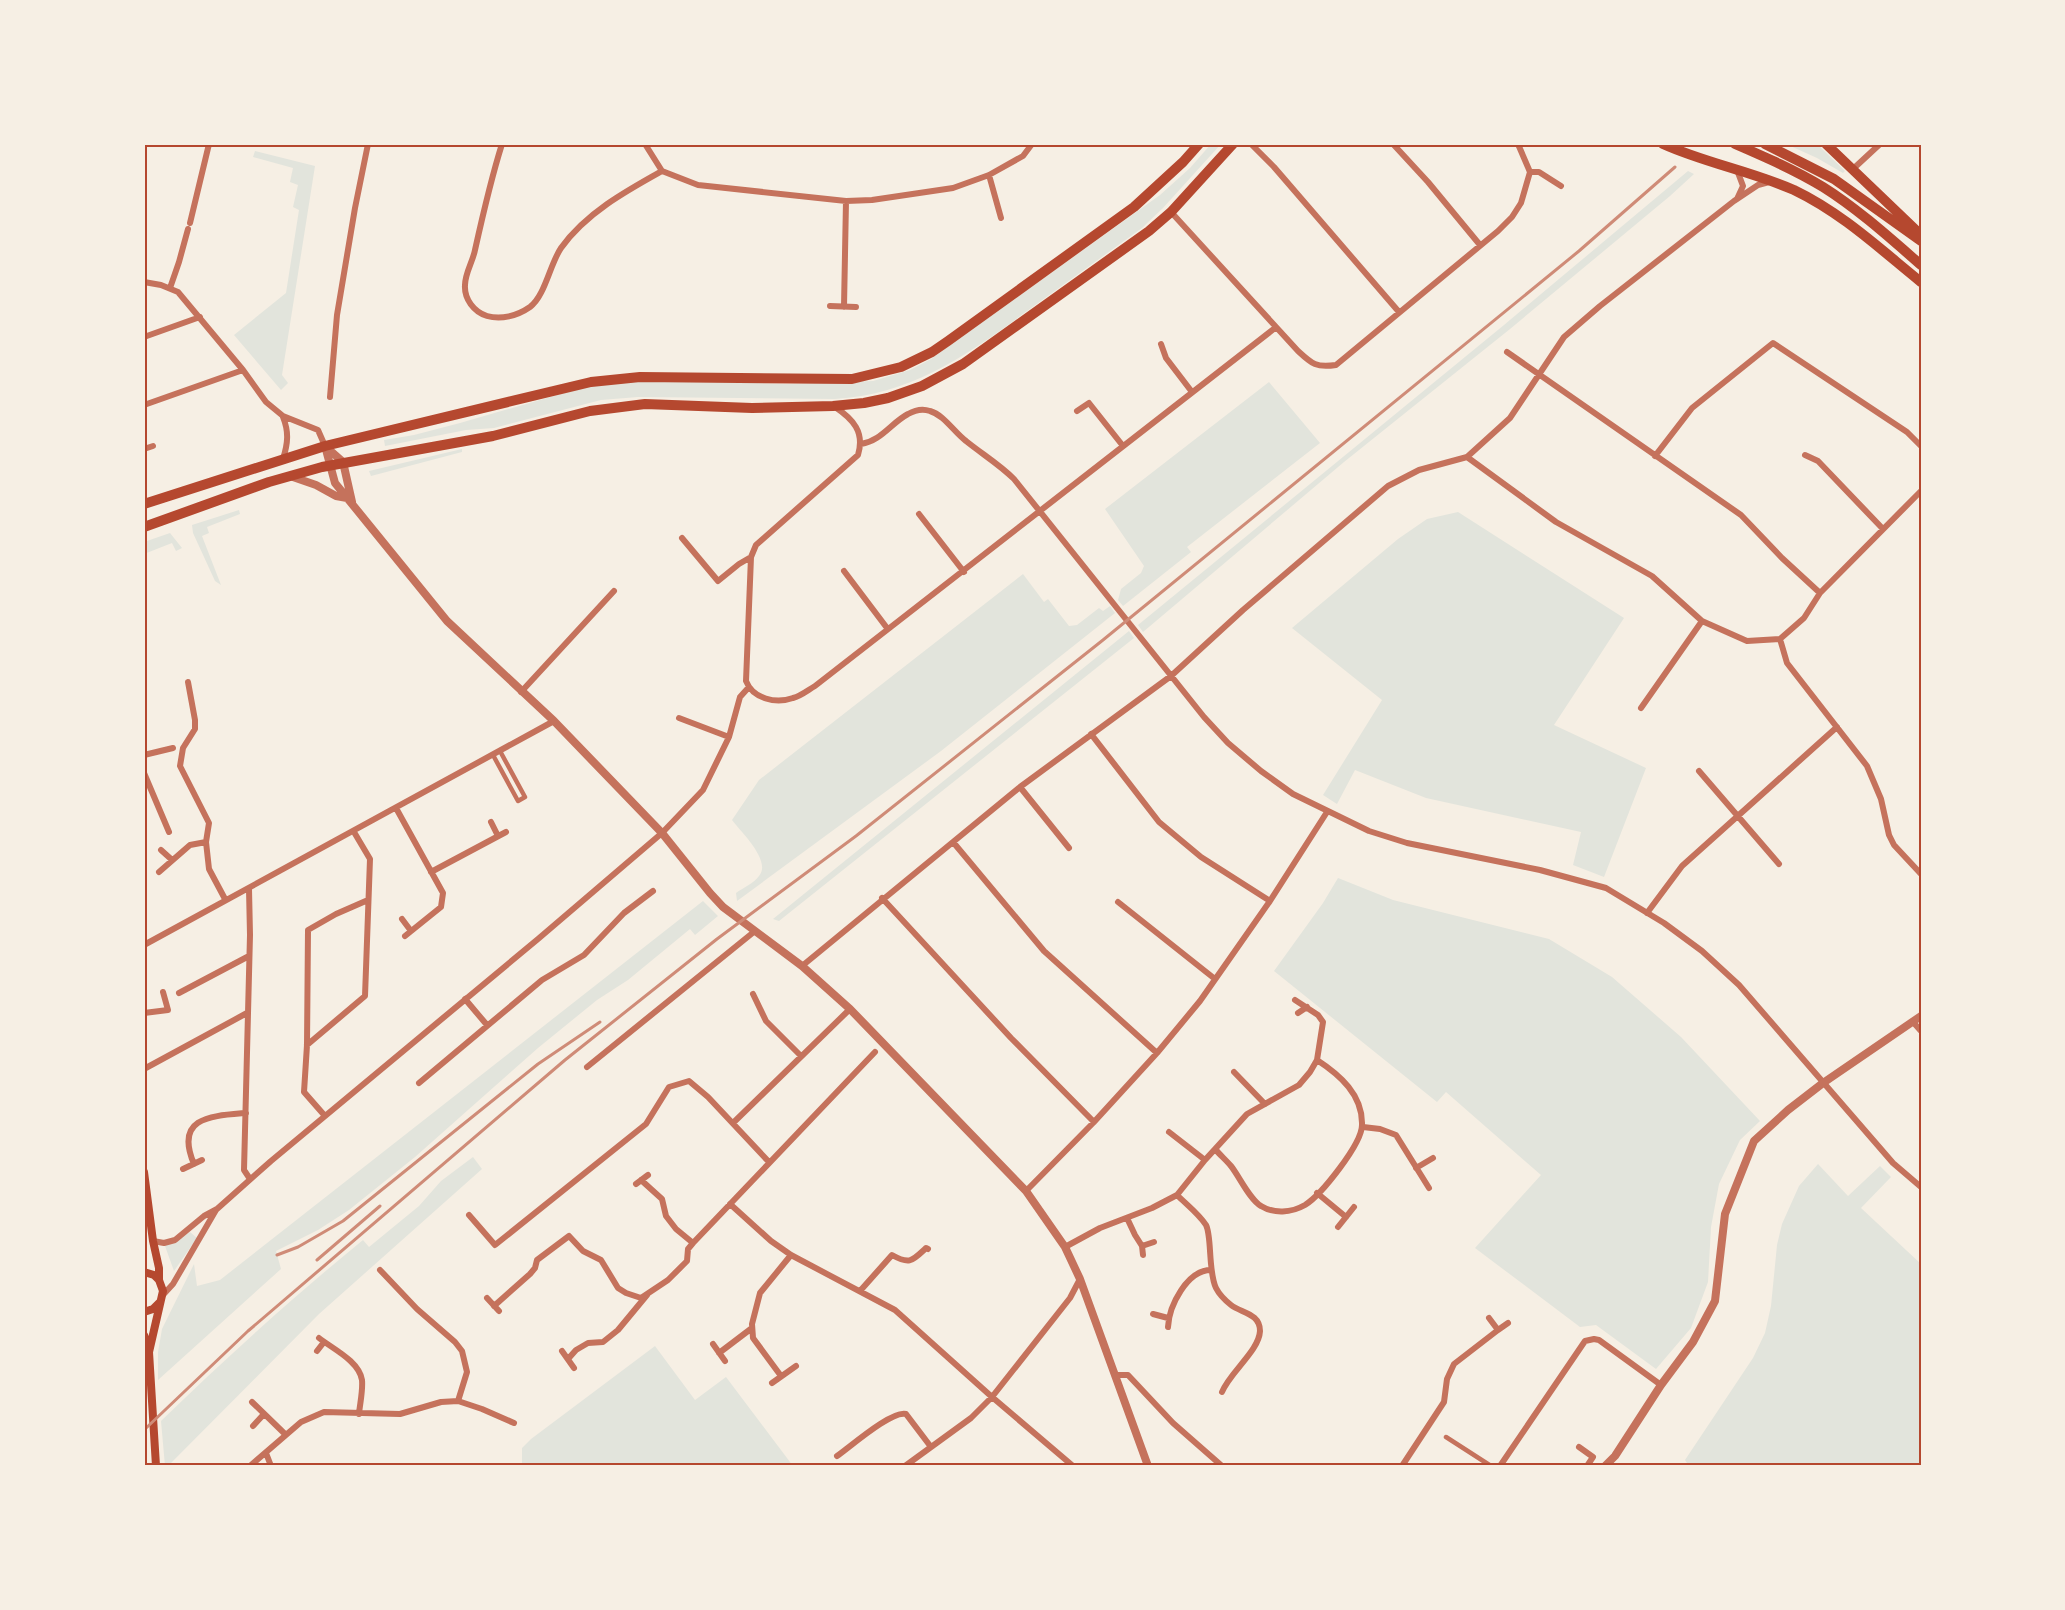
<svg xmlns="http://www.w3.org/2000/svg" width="2065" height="1610" viewBox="0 0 2065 1610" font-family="Cabin,sans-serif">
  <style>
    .green { fill: #e2e4dc }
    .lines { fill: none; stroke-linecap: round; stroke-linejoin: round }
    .pedestrian { stroke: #c5725c; stroke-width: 4.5 }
    .minor { stroke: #c5725c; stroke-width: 6 }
    .tertiary { stroke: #c5725c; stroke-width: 8 }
    .secondary { stroke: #b5482f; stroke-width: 8 }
    .trunk { stroke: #b5482f; stroke-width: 10 }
    .rail { stroke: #cf8b77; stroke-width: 3 }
    .neatline { fill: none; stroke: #b5482f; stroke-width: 2 }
  </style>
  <rect width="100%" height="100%" fill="#f6efe4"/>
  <path class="green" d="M1211,144H1221L1163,208L1142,228C1106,254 1070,280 1034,306C971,352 915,394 835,399L638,397L601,400L494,428L466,430L385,446L384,440L414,435L460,423L585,387L619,382L699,381L786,384L873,381L910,370L931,359L1160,195L1190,168Z
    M1786,144H1817L1845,171L1843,173L1817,158Z
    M255,151L315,166L282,375L288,383L281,390L234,335L286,293L299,210L293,207L298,185L290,182L293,168L253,157Z
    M1688,171L1694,174L1670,196L1510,329L1344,462L1143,632L1138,625L1504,325Z
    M1269,382L1320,443L1187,547L1191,552L1123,606L1118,600L1121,589L1141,573L1144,566L1105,509Z
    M462,449V452L371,476L369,471Z
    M239,510L240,514L207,527L209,533L202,536L221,585L215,581L193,533L192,525Z
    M1458,512L1624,618L1554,725L1646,768L1604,877L1573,865L1581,832L1426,798L1355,770L1337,804L1323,795L1382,700L1292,628L1398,539L1427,519Z
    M170,533L182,548L176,551L172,543L144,554V542Z
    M1023,574L1044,602L1048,599L1069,626L1077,625L1099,608L1103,611L1110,606L1115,613L941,751L737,901L736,893C743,888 754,883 759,876C772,861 741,832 732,820L759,780Z
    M1129,631L1134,638L779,921L773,919Z
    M1338,878L1393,900L1549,939L1612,977L1681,1037L1760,1121L1740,1140L1719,1184L1711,1227L1708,1282L1691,1328L1656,1369L1596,1325L1580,1327L1475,1248L1541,1175L1446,1092L1437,1102L1274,971L1323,903Z
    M703,901L718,916L695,935L690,929L628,980L597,1000L538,1048L415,1157L349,1210L318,1230L276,1251L281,1269L158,1380V1352L162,1329L194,1264L197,1286L220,1280Z
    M473,1157L482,1169L319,1314L168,1466H165L161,1421C226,1358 293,1297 363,1240L369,1247L419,1206L441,1181Z
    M1818,1164L1848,1196L1880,1166L1891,1177L1861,1208L1921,1264V1466H1689L1685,1460L1753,1358L1765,1333L1771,1306L1777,1245L1782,1224L1799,1186Z
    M190,1232L197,1238L174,1271L165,1246Z
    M655,1346L695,1400L726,1377L793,1466H522V1448L531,1439Z"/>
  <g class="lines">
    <path class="pedestrian" d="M493,755L518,801L525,797L500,751
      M1446,1437L1491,1466"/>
    <path class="minor" d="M502,144C491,179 483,214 475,250C473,261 465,273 465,285C464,299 474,312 487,316C501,320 517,316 530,307C545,296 550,264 561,248C586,213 626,191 662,171
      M645,144L662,171L698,185L846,201L872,200L953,188L989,175L1023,156L1032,144
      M1251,144L1274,167L1399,312
      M1393,144L1428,182L1480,245
      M1853,169L1880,144
      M1737,170L1743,186L1737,199
      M1530,172H1539L1561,186
      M989,175L1001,218
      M1171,212L1298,351C1312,364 1316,368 1336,365L1498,231L1512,217L1521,203L1530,172L1518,144
      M190,223L209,144
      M144,282L161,285L178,292L243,370L266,402L283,416L318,430L325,446
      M170,288L179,262L188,229
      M830,306L856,307
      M844,307L846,201
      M144,337L200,317
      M1161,344L1166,358L1192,392
      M1507,352L1741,515L1782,558L1820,593
      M330,397L337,315L355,208L368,144
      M144,405L243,370
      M835,407C853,419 865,432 858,455L756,545L751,557L746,681C753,699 776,704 793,698C801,696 808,690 815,686L1275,328
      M1077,411L1089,403L1123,446
      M861,444C881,441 891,423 908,414C915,410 922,408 930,411C944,415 954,432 966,441C982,454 999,464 1014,479L1204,717L1228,743L1261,771L1293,794L1369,831L1407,843L1540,870L1606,888L1664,923L1702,951L1739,985L1893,1163L1921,1187
      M144,449L153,446
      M1805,455L1818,461L1883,529
      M1655,456L1692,408L1773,343L1907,432L1921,446
      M1467,457L1556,522L1652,576L1702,621L1747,641L1780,639
      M283,459C288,443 289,432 283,417
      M1921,491L1820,593L1804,618L1780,639L1787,663L1867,766L1881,799L1889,835L1894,845L1921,874
      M919,514L964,572
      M682,538L718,581L739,564L751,557
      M844,571L887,628
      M188,682L195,720V729L183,748L180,766L209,823L206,842L209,869L225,899
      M521,692L614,591
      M1641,708L1702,621
      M679,718L729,737
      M1091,734L1159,822L1201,857L1270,901
      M144,755L173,748
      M1699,771L1779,864
      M144,773L169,832
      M1020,787L1069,848
      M396,808L443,893L441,907L405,936
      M491,822L498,836
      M953,842L1044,951L1157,1053
      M161,850L171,859
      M159,872L190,845L206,842
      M431,872L506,832
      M249,889L250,935L244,1170L250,1179
      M882,898L1011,1038L1094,1122
      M1118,902L1215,979
      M1647,913L1682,866L1837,727
      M402,919L411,931
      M144,945L554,721
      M802,966L1020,787L1171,676L1243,610L1388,486L1419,470L1467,457L1510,418L1564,337L1600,306L1734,201L1758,185L1769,182
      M179,993L249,956
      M753,994L766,1021L801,1056
      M465,999L487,1025
      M144,1013L168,1010L163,992
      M1298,1013L1307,1007
      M1913,1022L1921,1031
      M307,1045L365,996L370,859L354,832
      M587,1067L755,931
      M144,1069L247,1013
      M1234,1072L1265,1104
      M419,1083L542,980L584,955L624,913L653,891
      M325,1116L304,1092L307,1045L308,930L336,914L368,900
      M733,1123L850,1009
      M1363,1127L1380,1129L1396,1135L1429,1188
      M1169,1132L1205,1160
      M1215,1149C1220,1155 1226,1160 1231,1166C1239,1176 1250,1200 1261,1206C1274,1214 1291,1213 1305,1205C1321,1195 1362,1144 1362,1125C1363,1095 1340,1075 1317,1060
      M194,1164C174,1117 211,1116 246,1113
      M1416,1168L1433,1158
      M183,1169L202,1160
      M641,1180L662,1199L666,1216L676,1229L693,1243
      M636,1184L648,1175
      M1026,1191L1094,1122L1157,1053L1200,1001L1270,901L1327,812
      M1317,1193L1346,1217
      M1177,1195C1186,1204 1199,1214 1206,1225C1212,1236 1208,1272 1216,1288C1219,1294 1226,1301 1231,1305C1241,1313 1260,1313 1260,1331C1259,1351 1230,1372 1222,1392
      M730,1204L771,1241L791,1255L895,1310L992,1397L1073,1466
      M469,1215L495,1245L646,1124L669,1087L689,1081L708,1097L769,1162
      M1127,1218L1135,1235L1142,1246L1154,1242
      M1338,1227L1354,1207
      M153,1241L164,1243L175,1240L204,1216L217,1209L271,1161L538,939L662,833L703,790L729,737L740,697L749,687
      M1142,1246L1143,1255
      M1065,1247L1100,1228L1152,1208L1177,1195L1205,1160L1247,1114L1299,1085L1310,1072L1317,1060L1323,1022L1318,1015L1295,1000
      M380,1270L417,1309L455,1342L462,1351L467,1372L458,1401
      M860,1291L892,1255C910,1265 912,1261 926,1248L928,1249
      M162,1296L173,1284L216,1210
      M487,1298L499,1311
      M494,1306L530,1274L535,1268L537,1260L569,1236L583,1251L601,1260L618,1288L626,1293L641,1298L668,1280L687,1261L688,1249L693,1243L875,1052
      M1153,1314L1168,1318
      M1168,1327C1169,1306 1187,1270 1211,1270
      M1498,1330L1508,1323
      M319,1338C333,1349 359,1361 362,1380C363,1391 360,1403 359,1414
      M713,1344L725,1361
      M317,1351L324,1342
      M562,1351L574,1368
      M719,1353L752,1328
      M568,1359L576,1350L588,1343L603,1342L618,1330L647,1295
      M1115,1375H1128L1173,1423L1222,1466
      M781,1376L753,1338L752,1324L760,1293L791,1255
      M772,1383L796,1366
      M252,1402L286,1435
      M253,1426L264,1414
      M1579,1447L1593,1457L1587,1466
      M266,1453L271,1466
      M837,1456C850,1447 892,1410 906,1414L931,1447
      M250,1466L301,1422L324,1412L400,1414L441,1402L458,1401L482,1409L514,1423
      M905,1466L971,1418L992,1397L1070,1298L1080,1279
      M1402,1466L1444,1402L1447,1379L1454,1364L1498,1330L1489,1318
      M1500,1466L1585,1341L1594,1339L1599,1340L1661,1385"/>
    <path class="tertiary" d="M325,446L335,483L447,621L554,721L662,833L710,893L723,907L802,966L850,1009L1026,1191L1065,1247L1080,1279L1148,1466
      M326,447L343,462L352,502
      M290,476L316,485L336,496L347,498
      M1605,1466L1615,1456L1661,1385L1693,1342L1715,1301L1725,1214L1754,1141L1788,1110L1823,1083L1921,1016"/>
    <path class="secondary" d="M144,1172L153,1241L159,1268V1280
      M144,1272L154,1275L159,1280L163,1291L149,1352L156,1466
      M144,1312L153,1309L160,1302
      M144,1335L149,1351"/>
    <path class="trunk" d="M1663,144C1705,163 1751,171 1794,190C1842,213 1880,249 1921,282
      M1735,144C1765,157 1795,170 1823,187C1858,209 1890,238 1921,265
      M1765,144L1834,179L1921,241
      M1826,144L1921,235
      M144,504L325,446L591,382L640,377L852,379L901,367L932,352L948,341L1134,207L1183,162L1199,144
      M144,527L269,482L322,467L493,436L590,411L645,404L752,408L833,406L864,403L888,398L922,386L963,364L1149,231L1171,212L1233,144"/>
    <path class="rail" d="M277,1255L298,1247L343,1221L538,1064L600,1022
      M317,1260L380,1206
      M144,1430L248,1331L565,1060L717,939L856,836L1103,640L1579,251L1675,167"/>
  </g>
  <rect width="2065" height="1610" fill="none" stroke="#f6efe4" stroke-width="291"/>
  <rect x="146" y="146" width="1774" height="1318" class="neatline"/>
</svg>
